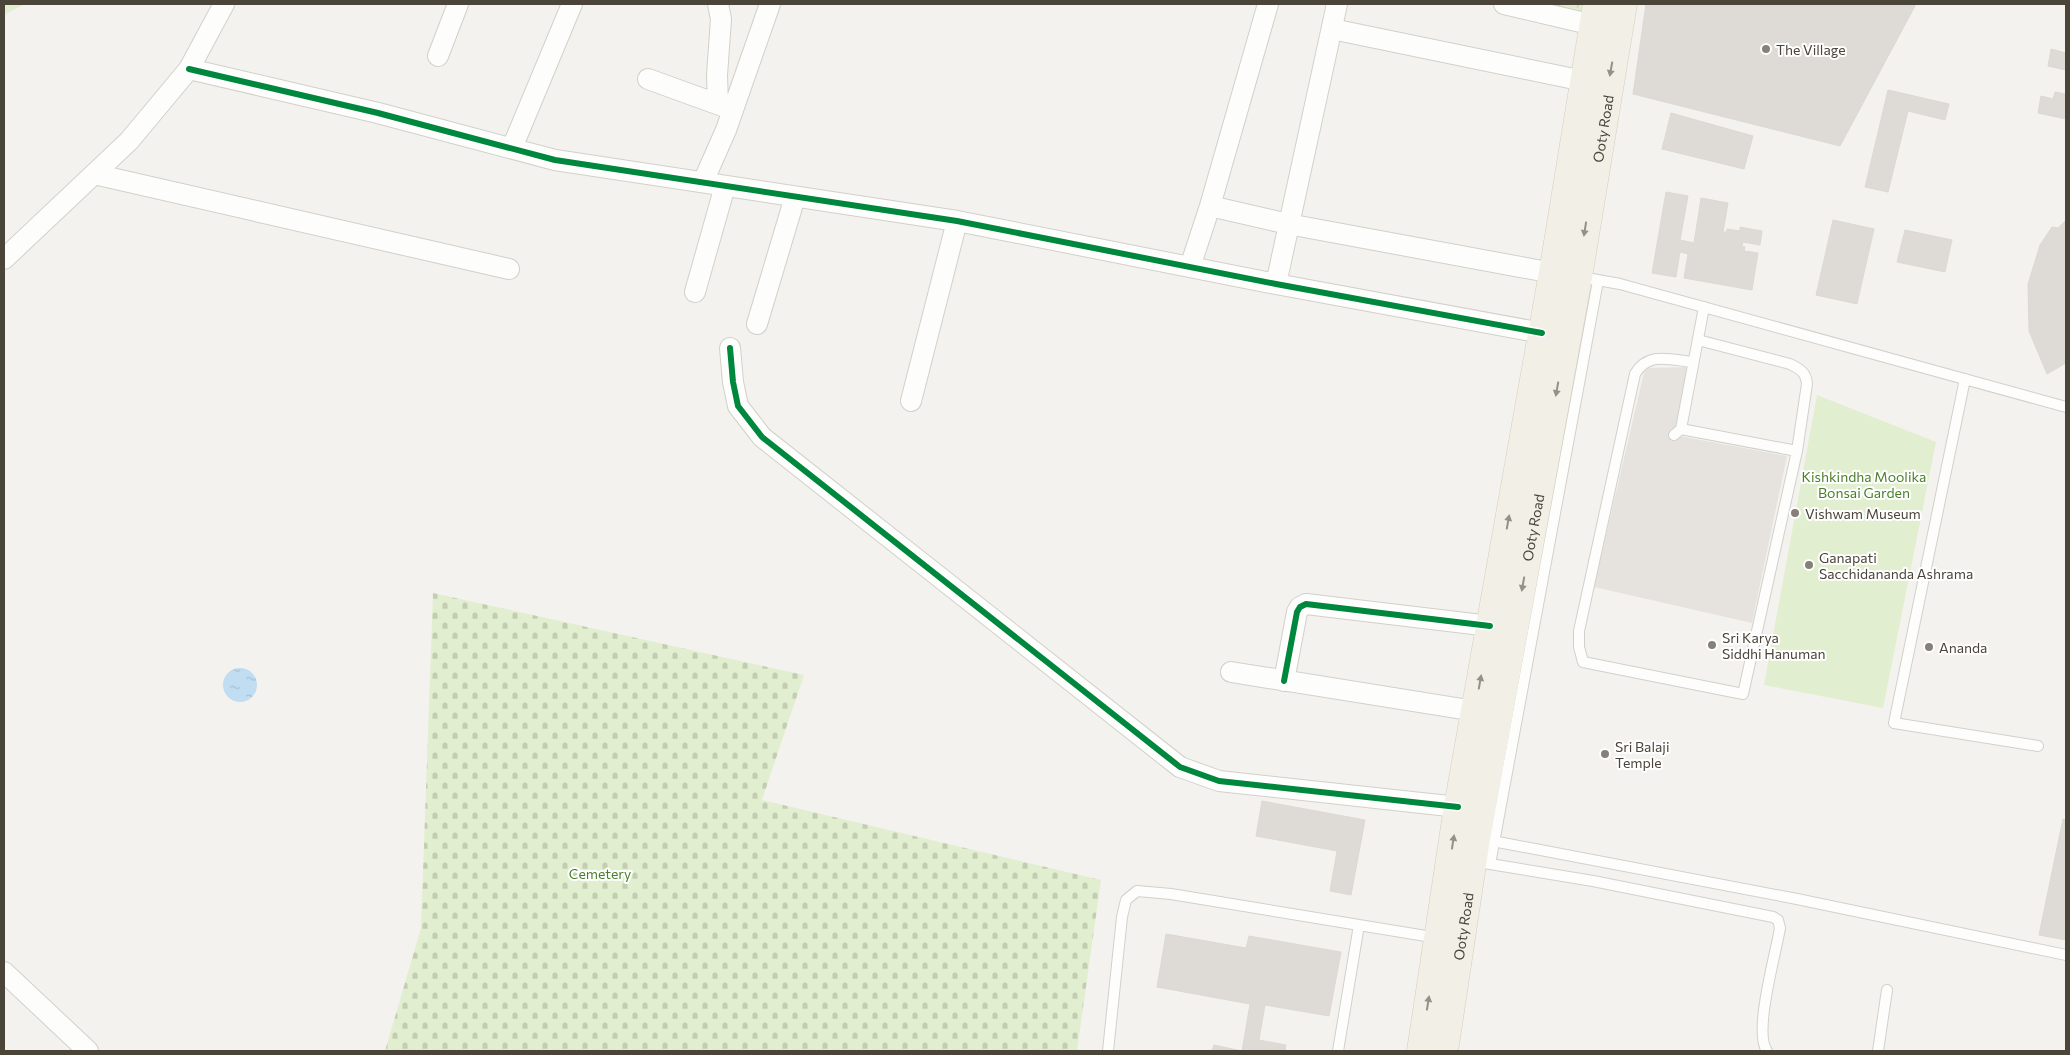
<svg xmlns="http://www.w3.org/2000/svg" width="2070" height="1055" viewBox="0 0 2070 1055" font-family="Commissioner,sans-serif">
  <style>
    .green { fill: #e1eecf }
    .forest { fill: url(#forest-crowns) }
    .cemetery { fill: url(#cemetery-stones) }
    .parking { fill: #e6e3df }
    .water { fill: url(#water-ripples) }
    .building { fill: #dedbd6; stroke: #dcd9d4 }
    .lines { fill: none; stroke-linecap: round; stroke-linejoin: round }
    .service-casing { stroke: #d2d0cb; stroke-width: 12 }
    .minor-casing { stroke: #d2d0cb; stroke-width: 22 }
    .primary-casing { stroke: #d6cebb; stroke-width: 29 }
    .service { stroke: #fdfdfc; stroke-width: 10 }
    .minor { stroke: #fdfdfc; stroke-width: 20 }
    .primary { stroke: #f2efe6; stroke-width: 28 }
    .cycleway-casing { stroke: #fff; stroke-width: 9 }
    .cycleway { stroke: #00873e; stroke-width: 6 }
    .oneway { fill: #969187 }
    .poi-dot { fill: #868178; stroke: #fff; stroke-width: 2 }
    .labels { text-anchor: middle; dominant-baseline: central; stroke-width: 4; stroke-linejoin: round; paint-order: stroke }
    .poi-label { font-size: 14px; fill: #4b4439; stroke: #fff; text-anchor: start }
    .street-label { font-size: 14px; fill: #4b4439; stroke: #fff }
    .park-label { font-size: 14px; fill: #4a7f2a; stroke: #fff }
  </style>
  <defs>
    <pattern id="forest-crowns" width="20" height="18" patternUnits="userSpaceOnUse" patternTransform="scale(1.25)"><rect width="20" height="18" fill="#e1eecf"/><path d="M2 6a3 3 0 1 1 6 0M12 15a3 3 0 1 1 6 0" fill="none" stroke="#c3cdb2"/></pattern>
    <pattern id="cemetery-stones" width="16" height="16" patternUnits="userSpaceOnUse" patternTransform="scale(1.25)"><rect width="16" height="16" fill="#e1eecf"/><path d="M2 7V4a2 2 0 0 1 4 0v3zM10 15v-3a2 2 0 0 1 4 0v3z" fill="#c3cdb2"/></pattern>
    <pattern id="water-ripples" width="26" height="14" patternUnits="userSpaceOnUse" patternTransform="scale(1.25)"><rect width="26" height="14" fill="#c0ddf1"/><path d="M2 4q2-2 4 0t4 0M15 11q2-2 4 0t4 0" fill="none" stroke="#a6bfcf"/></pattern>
  </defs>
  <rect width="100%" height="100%" fill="#f4f2ee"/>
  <path class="green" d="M4,4H25L4,15Z
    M1817,395L1936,442L1883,708L1764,685Z"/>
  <path class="forest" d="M1510,4H1598L1594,24Z"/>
  <path class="cemetery" d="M433,593L804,675L762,800L1101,880L1077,1051H385L421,928Z"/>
  <path class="parking" d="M1689,367L1674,435L1787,456L1752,623L1594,587L1645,368Z"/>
  <path class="water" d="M223 685a17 17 0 1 1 34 0a17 17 0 1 1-34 0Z"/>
  <path class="building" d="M1646,4H1916L1840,146L1633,94Z
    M2051,49L2066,53V70L2048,66Z
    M1888,90L1949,104L1945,120L1908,111L1888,192L1865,187Z
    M2066,91V119L2038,113L2041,96L2053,99L2055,92L2065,94Z
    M1671,113L1753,136L1744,169L1662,149Z
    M1666,192L1688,196L1680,240L1694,243L1701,198L1728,203L1723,232H1727V229L1740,231V227L1762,231L1760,245L1743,242L1742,246L1745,247L1744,251L1758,253L1752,290L1684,278L1688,254L1680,252L1676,277L1652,273Z
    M1833,220L1874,229L1857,304L1816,295Z
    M2066,220V363L2047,374L2029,331L2028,284L2040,245L2052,227L2058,228Z
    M1905,230L1952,240L1945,272L1897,262Z
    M1262,801L1365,820L1351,895L1330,891L1337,851L1256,836Z
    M2063,819L2066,820V940L2039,935Z
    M1166,934L1246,948L1249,936L1341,952L1329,1016L1265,1005L1259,1040L1286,1045L1285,1051H1212L1214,1045L1242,1051L1250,1004L1157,987Z"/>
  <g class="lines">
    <g class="service-casing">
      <path id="service" d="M1592,279L1620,284L2066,407
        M1693,362C1671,360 1648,351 1635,374L1579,631V647L1583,662L1743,694L1797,451L1807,384C1806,372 1800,369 1790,364L1698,340
        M1965,379L1894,723L2038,746
        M1681,429L1797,451
        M1674,435L1681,429L1704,307
        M1477,838L1797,899L2066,955
        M1484,863L1593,881L1773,917L1778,920L1780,928C1776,953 1753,1033 1767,1051
        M1490,864L1598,281
        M1108,1051L1122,917L1126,900L1137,891L1171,894L1438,938
        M1338,1051L1359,925
        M1878,1051L1887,990"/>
    </g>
    <g class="minor-casing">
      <path id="minor" d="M718,4L721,19L717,75L718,104
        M1504,4L1606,28
        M1332,29L1584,81
        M438,56L458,4
        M189,69L378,113L555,160L957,221L1276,284L1542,333
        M648,79L728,108
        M512,148L572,4
        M94,174L509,269
        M703,182L726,130L770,4
        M1210,206L1288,224L1553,273
        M4,259L129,141L189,69L224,4
        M1190,267L1210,206L1268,4
        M1276,284L1337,4
        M695,292L725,186
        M757,324L795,197
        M730,348L733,382L738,406L762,437L1180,767L1219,781L1458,807
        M911,401L957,221
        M1231,672L1475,711
        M1284,681L1297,612L1300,607L1306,604L1490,626
        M4,972L88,1051"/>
    </g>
    <g class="primary-casing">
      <g id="primary">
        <path d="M1421,1051L1458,807L1553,273L1597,4"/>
        <path id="s1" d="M1444,1051L1476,838L1578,277L1623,4"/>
      </g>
    </g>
    <use href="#service" class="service"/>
    <use href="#minor" class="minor"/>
    <use href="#primary" class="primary"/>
    <g class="cycleway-casing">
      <path id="cycleway" d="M189,69L378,113L555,160L957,221L1276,284L1542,333
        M730,348L733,382L738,406L762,437L1180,767L1219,781L1458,807
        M1284,681L1297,612L1300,607L1306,604L1490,626"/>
    </g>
    <use href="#cycleway" class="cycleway"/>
  </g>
  <defs><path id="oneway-solid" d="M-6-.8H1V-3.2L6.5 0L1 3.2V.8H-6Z" transform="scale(1.25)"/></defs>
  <g class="oneway">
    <use href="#oneway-solid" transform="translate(1611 69) rotate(100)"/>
    <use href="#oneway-solid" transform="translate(1585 229) rotate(99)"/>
    <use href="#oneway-solid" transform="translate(1557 389) rotate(100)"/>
    <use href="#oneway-solid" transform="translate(1508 522) rotate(-80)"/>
    <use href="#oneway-solid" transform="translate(1523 584) rotate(100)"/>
    <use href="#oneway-solid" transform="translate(1480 682) rotate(-80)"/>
    <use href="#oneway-solid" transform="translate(1453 842) rotate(-81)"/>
    <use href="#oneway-solid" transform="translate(1428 1003) rotate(-81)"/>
  </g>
  <g class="poi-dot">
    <circle cx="1766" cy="49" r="5"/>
    <circle cx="1795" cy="513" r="5"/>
    <circle cx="1809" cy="565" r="5"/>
    <circle cx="1712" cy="645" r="5"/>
    <circle cx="1929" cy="647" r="5"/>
    <circle cx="1605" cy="754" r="5"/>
  </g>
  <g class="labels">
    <g class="poi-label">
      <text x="1776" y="49">The Village</text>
      <text x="1805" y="513">Vishwam Museum</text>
      <text x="1819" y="557">Ganapati<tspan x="1819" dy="16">Sacchidananda Ashrama</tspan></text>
      <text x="1722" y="637">Sri Karya<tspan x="1722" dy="16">Siddhi Hanuman</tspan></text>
      <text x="1939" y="647">Ananda</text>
      <text x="1615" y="746">Sri Balaji<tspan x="1615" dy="16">Temple</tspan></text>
    </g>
    <g class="street-label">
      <text stroke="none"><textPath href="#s1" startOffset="936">Ooty Road</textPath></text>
      <text stroke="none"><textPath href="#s1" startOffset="531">Ooty Road</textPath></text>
      <text stroke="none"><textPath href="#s1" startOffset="126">Ooty Road</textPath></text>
    </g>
    <g class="park-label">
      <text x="1864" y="476">Kishkindha Moolika<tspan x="1864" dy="16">Bonsai Garden</tspan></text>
      <text x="600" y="873">Cemetery</text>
    </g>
  </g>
  <rect width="2070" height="1055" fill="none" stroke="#4b4439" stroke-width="10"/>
</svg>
